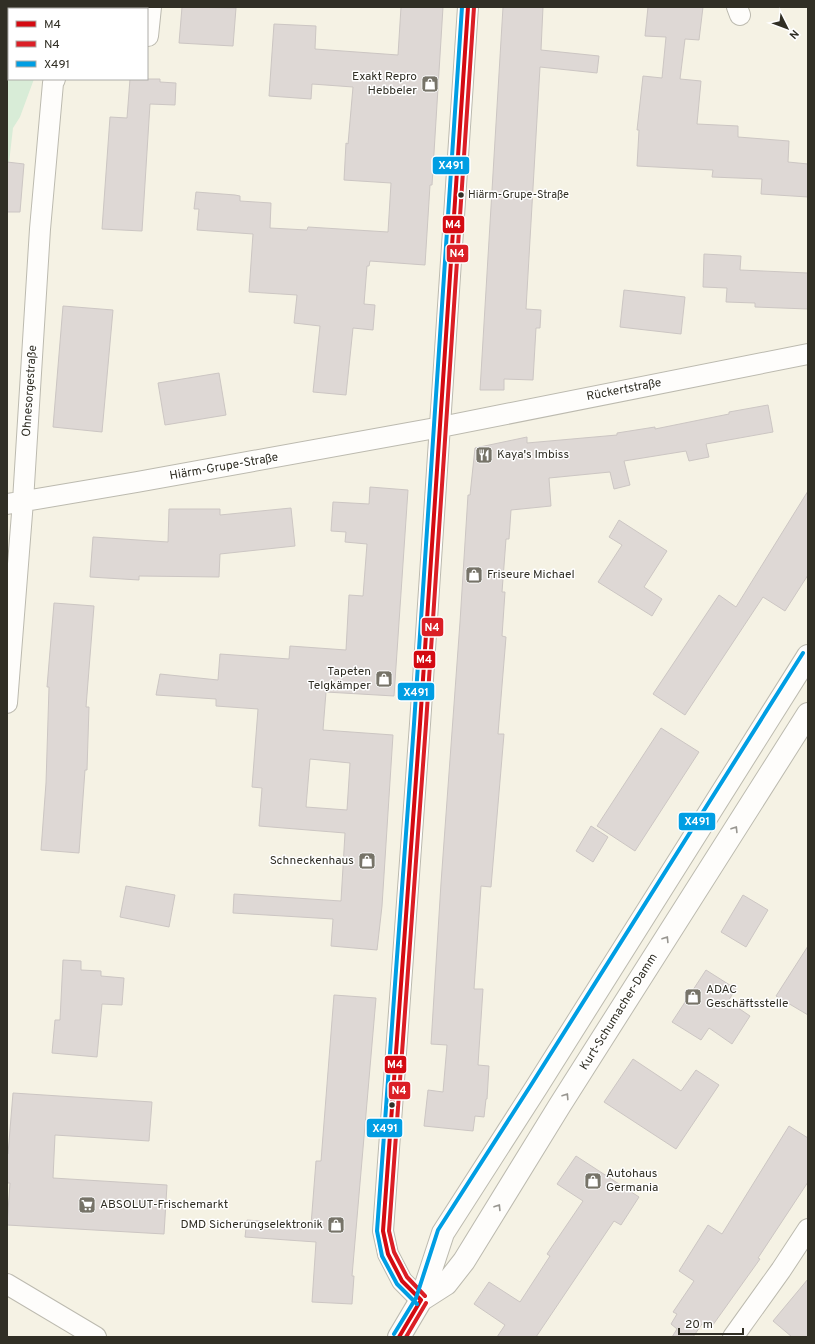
<svg xmlns="http://www.w3.org/2000/svg" width="815" height="1344" viewBox="0 0 815 1344" font-family="Overpass,sans-serif">
  <style>
    .green { fill: #d8ecd7 }
    .building { fill: #ded8d5; stroke: #ccc6c3; fill-rule: evenodd }
    .lines { fill: none; stroke-linecap: round; stroke-linejoin: round }
    .minor-casing { stroke: #bcbaaf; stroke-width: 22 }
    .secondary-casing { stroke: #bcbaaf; stroke-width: 24 }
    .minor { stroke: #fefdfb; stroke-width: 20 }
    .secondary { stroke: #fefdfb; stroke-width: 22 }
    .bus-1-casing { stroke: #fff; stroke-width: 7 }
    .bus-2-casing { stroke: #fff; stroke-width: 7 }
    .bus-3-casing { stroke: #fff; stroke-width: 7 }
    .bus-1 { stroke: #d40a11; stroke-width: 4 }
    .bus-2 { stroke: #db1f26; stroke-width: 4 }
    .bus-3 { stroke: #009ee3; stroke-width: 4 }
    .oneway { stroke: #989690 }
    .bus-dot { fill: #312f25; stroke: #fff; stroke-width: 1.5 }
    .labels { text-anchor: middle; dominant-baseline: central; stroke-width: 3; stroke-linejoin: round; paint-order: stroke }
    .bus-label { font-size: 11px; fill: #312f25; stroke: #fff; text-anchor: start }
    .poi-label { font-size: 12px; fill: #312f25; stroke: #fff; text-anchor: start }
    .street-label { font-size: 12px; fill: #312f25; stroke: #fff }
    .line-badge { stroke: #fff; stroke-width: 1.5 }
    .badge-label { font-size: 11px; text-anchor: middle; font-weight: bold; fill: #fff }
  </style>
  <rect width="100%" height="100%" fill="#f5f2e4"/>
  <path class="green" d="M7,7H47V9H9V79H34L20,117L13,128L9,163L7,162Z"/>
  <path class="building" d="M182,7L236,8L233,46L179,43Z
    M401,7H443L432,185H430L425,265L370,261L369,266H367L364,304L375,305L373,330L353,328L346,395L313,392L320,326L294,323L297,295L249,292L253,234L197,230L199,209H194L196,192L235,195L240,196V201L271,203L270,228L307,230L308,227L388,232L391,183L344,180L346,143L348,144L353,87L312,84L311,99L269,96L274,24L316,26L315,49L398,55Z
    M503,7H543L541,50L599,56L597,73L540,67L526,309L541,310L540,328H536L533,380L504,379V390H480Z
    M648,7H703L699,40L685,39L680,79L701,81L697,124L738,126V137L789,141L788,162L808,164V197L761,194L762,179L712,177L713,170L637,166L639,130H637L643,76L662,78L666,37L645,36Z
    M130,79H160V82L176,83L175,105L150,104L142,231L102,229L110,117L127,118Z
    M7,162L24,164L20,212H7Z
    M704,254L741,256L740,270L808,273V309L755,307V303L726,302L727,288L703,287Z
    M624,290L685,297L681,334L620,327Z
    M63,306L113,310L102,432L53,427Z
    M219,373L226,415L165,425L158,383Z
    M768,405L773,432L706,444L709,457L689,461L686,451L624,461L630,485L614,489L610,472L549,478L551,506L511,510L509,539H506L502,592H505L502,636L506,637L498,734H504L491,887L481,886L474,989H483L478,1065L489,1066L487,1099H486L484,1117L475,1116L473,1131L424,1126L428,1090L443,1092L447,1045L431,1044L441,883L460,622L468,495H470L475,448L527,437V443L617,435V433L655,427V429L729,414V412Z
    M370,487L408,490L394,696L326,692L323,730L393,735L382,906L377,950L331,946L333,919L233,913L234,894L341,901L345,833L259,826L262,788L252,787L258,709L216,706V699L156,695L160,674L218,680L220,654L289,659L290,646L346,650L349,595L363,596L367,544L345,542L346,532L331,531L333,502L369,504ZM310,759L350,763L347,810L306,807Z
    M808,491V575L785,611L763,597L685,715L653,694L719,595L736,607Z
    M291,508L295,546L220,554L219,577L139,576V580L90,577L93,537L168,542L169,509H220V515Z
    M619,520L667,551L644,587L662,599L652,616L598,582L622,545L609,537Z
    M54,603L94,606L86,707H89L87,770H85L79,853L41,850L46,783L49,687H47Z
    M661,728L699,752L635,851L597,826Z
    M591,826L608,837L593,862L576,851Z
    M126,886L175,895L169,927L120,917Z
    M743,895L768,910L746,947L721,932Z
    M808,946V1015L776,996Z
    M63,960L81,961V970L101,971V976L124,978L122,1005L102,1004L97,1057L52,1053L55,1020H60Z
    M706,970L736,989L728,1001L750,1016L732,1044L709,1028L701,1040L672,1022Z
    M334,995L376,998L352,1276H354L352,1304L312,1302L316,1242L245,1237L247,1220L311,1225L316,1161H321Z
    M633,1059L681,1091L696,1070L719,1085L676,1149L604,1102Z
    M13,1093L152,1102L149,1141L55,1135L53,1178L167,1185L164,1234L7,1225L10,1183H7V1154H8Z
    M789,1126L808,1138V1182L758,1258L760,1259L710,1329L702,1324L693,1337H672L677,1329L671,1324L677,1314L673,1312L694,1281L679,1271L708,1225L722,1234Z
    M576,1156L639,1197L621,1225L614,1221L536,1337H497L505,1325L474,1304L489,1282L520,1302L550,1256L547,1254L583,1201L557,1184Z
    M808,1279V1337H792L773,1321Z"/>
  <g class="lines">
    <g class="minor-casing">
      <path id="minor" d="M737,7L740,15
        M147,36H148L151,7
        M7,504L137,482L441,427L808,354
        M7,703L23,501L40,229L53,83L55,79
        M7,1284L96,1337
        M421,1300L402,1281L388,1254L383,1231L420,724L468,7
        M733,1337L781,1270L808,1229"/>
    </g>
    <g class="secondary-casing">
      <path id="secondary" d="M421,1300L446,1284L464,1261L560,1105L808,714
        M399,1337L421,1300L443,1233L536,1088L808,656"/>
    </g>
    <use href="#minor" class="minor"/>
    <use href="#secondary" class="secondary"/>
    <g class="bus-1-casing">
      <path id="bus-1" d="M421,1300L402,1281L388,1254L383,1231L420,724L468,7
        M399,1337L421,1300"/>
    </g>
    <g class="bus-2-casing">
      <path id="bus-2" d="M425,1296L407,1277L394,1252L389,1231L426,724L474,7
        M406,1337L426,1303"/>
    </g>
    <g class="bus-3-casing">
      <path id="bus-3" d="M417,1304L397,1284L382,1256L377,1231L414,724L462,7
        M394,1334L416,1298L438,1230L531,1085L803,653"/>
    </g>
    <use href="#bus-1" class="bus-1"/>
    <use href="#bus-2" class="bus-2"/>
    <use href="#bus-3" class="bus-3"/>
  </g>
  <defs><path id="oneway-chevron" d="M-2-3.5L2.5 0L-2 3.5" fill="none" stroke-width="1.6" stroke-linecap="round" stroke-linejoin="round"/></defs>
  <g class="oneway">
    <use href="#oneway-chevron" transform="translate(735 829) rotate(-58)"/>
    <use href="#oneway-chevron" transform="translate(666 939) rotate(-58)"/>
    <use href="#oneway-chevron" transform="translate(566 1096) rotate(-57)"/>
    <use href="#oneway-chevron" transform="translate(498 1207) rotate(-58)"/>
  </g>
  <defs>
    <g id="shop-square" transform="scale(0.9)"><rect x="-9" y="-9" width="18" height="18" rx="4" fill="#767368" stroke="#fff"/><path d="M-5-2.5h2.3a2.7 3.5 0 0 1 5.4 0H5L5.5 6h-11ZM-1.5-2.5h3a1.5 2.3 0 0 0-3 0Z" fill="#fff"/></g>
    <g id="restaurant-square" transform="scale(0.9)"><rect x="-9" y="-9" width="18" height="18" rx="4" fill="#767368" stroke="#fff"/><path d="M-5-6h1v4h1v-4h1v4h1v-4h1v5L-1.5 .5V6h-2V.5L-5-1ZM5-6V6H3V1.5H1.5Q1.5-4 5-6Z" fill="#fff"/></g>
    <g id="supermarket-square" transform="scale(0.9)"><rect x="-9" y="-9" width="18" height="18" rx="4" fill="#767368" stroke="#fff"/><path d="M-6-5.5h2.5l.6 2H6L4.5 2H-2.5L-4.4-4H-6ZM-1.5 3.2a1.3 1.3 0 1 0 .1 0ZM3 3.2a1.3 1.3 0 1 0 .1 0Z" fill="#fff"/></g>
  </defs>
  <g fill-rule="evenodd">
    <use href="#shop-square" x="430" y="84"/>
    <use href="#restaurant-square" x="484" y="455"/>
    <use href="#shop-square" x="474" y="575"/>
    <use href="#shop-square" x="384" y="679"/>
    <use href="#shop-square" x="367" y="861"/>
    <use href="#shop-square" x="693" y="997"/>
    <use href="#shop-square" x="593" y="1181"/>
    <use href="#supermarket-square" x="87" y="1205"/>
    <use href="#shop-square" x="336" y="1225"/>
  </g>
  <g class="bus-dot">
    <circle cx="461" cy="195" r="3.5"/>
    <circle cx="392" cy="1105" r="3.5"/>
  </g>
  <g class="labels">
    <g class="bus-label">
      <text x="468" y="195">Hiärm-Grupe-Straße</text>
    </g>
    <g class="poi-label">
      <text x="417" y="77" text-anchor="end">Exakt Repro<tspan x="417" dy="14">Hebbeler</tspan></text>
      <text x="497" y="455">Kaya's Imbiss</text>
      <text x="487" y="575">Friseure Michael</text>
      <text x="371" y="672" text-anchor="end">Tapeten<tspan x="371" dy="14">Telgkämper</tspan></text>
      <text x="354" y="861" text-anchor="end">Schneckenhaus</text>
      <text x="706" y="990">ADAC<tspan x="706" dy="14">Geschäftsstelle</tspan></text>
      <text x="606" y="1174">Autohaus<tspan x="606" dy="14">Germania</tspan></text>
      <text x="100" y="1205">ABSOLUT-Frischemarkt</text>
      <text x="323" y="1225" text-anchor="end">DMD Sicherungselektronik</text>
    </g>
    <g class="street-label">
      <text transform="translate(624 390) rotate(-11)">Rückertstraße</text>
      <text transform="translate(30 391) rotate(-86)">Ohnesorgestraße</text>
      <text transform="translate(224 467) rotate(-10)">Hiärm-Grupe-Straße</text>
      <text transform="translate(619 1012) rotate(-58)">Kurt-Schumacher-Damm</text>
    </g>
  </g>
  <g class="line-badge">
    <rect x="432" y="156" width="38" height="19" rx="4" fill="#009ee3"/>
    <rect x="442" y="215" width="23" height="19" rx="4" fill="#d40a11"/>
    <rect x="446" y="244" width="23" height="19" rx="4" fill="#db1f26"/>
    <rect x="421" y="617" width="23" height="20" rx="4" fill="#db1f26"/>
    <rect x="413" y="650" width="23" height="19" rx="4" fill="#d40a11"/>
    <rect x="397" y="682" width="38" height="19" rx="4" fill="#009ee3"/>
    <rect x="678" y="812" width="38" height="19" rx="4" fill="#009ee3"/>
    <rect x="384" y="1055" width="23" height="19" rx="4" fill="#d40a11"/>
    <rect x="388" y="1081" width="23" height="19" rx="4" fill="#db1f26"/>
    <rect x="366" y="1118" width="37" height="20" rx="4" fill="#009ee3"/>
  </g>
  <g class="badge-label">
    <text x="451" y="169">X491</text>
    <text x="453" y="228">M4</text>
    <text x="457" y="257">N4</text>
    <text x="432" y="631">N4</text>
    <text x="424" y="663">M4</text>
    <text x="416" y="696">X491</text>
    <text x="697" y="825">X491</text>
    <text x="395" y="1068">M4</text>
    <text x="399" y="1094">N4</text>
    <text x="385" y="1132">X491</text>
  </g>
  <rect width="815" height="1344" fill="none" stroke="#312f25" stroke-width="16"/>
  <rect x="8" y="8" width="140" height="72" fill="#ffffff" stroke="#adaca8"/>
  <rect x="16" y="21" width="20" height="6" fill="#d40a11" stroke="#adaca8"/>
  <text x="44" y="28" font-size="12" fill="#312f25">M4</text>
  <rect x="16" y="41" width="20" height="6" fill="#db1f26" stroke="#adaca8"/>
  <text x="44" y="48" font-size="12" fill="#312f25">N4</text>
  <rect x="16" y="61" width="20" height="6" fill="#009ee3" stroke="#adaca8"/>
  <text x="44" y="68" font-size="12" fill="#312f25">X491</text>
  <g transform="translate(787 28) rotate(132)" stroke="#ffffff" stroke-width="3" paint-order="stroke">
  <path d="M0-3L7 15L0 10L-7 15Z" fill="#312f25"/>
  <text y="-6" font-size="11" font-weight="bold" text-anchor="middle" fill="#312f25">N</text>
  </g>
  <path d="M679 1328v6h64v-6" fill="none" stroke="#312f25" stroke-width="2"/>
  <text x="685" y="1328" font-size="12" fill="#312f25" stroke="#ffffff" stroke-width="3" paint-order="stroke">20 m</text>
</svg>
